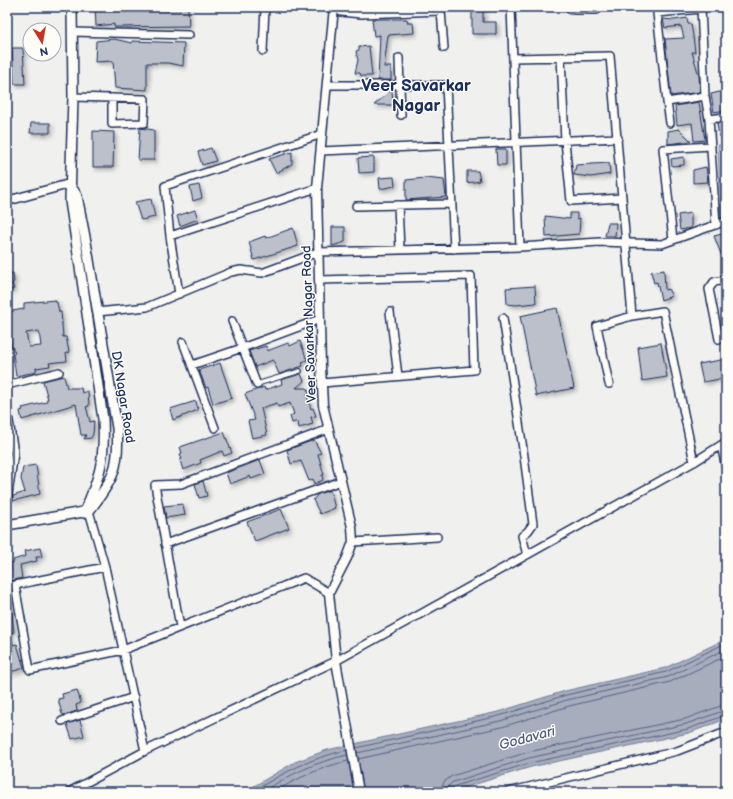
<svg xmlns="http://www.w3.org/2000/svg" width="733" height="799" viewBox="0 0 733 799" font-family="'Balsamiq Sans',sans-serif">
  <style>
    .green { fill: #d0d3d8; stroke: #76819b }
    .water { fill: #a7adbd; stroke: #6f7b97 }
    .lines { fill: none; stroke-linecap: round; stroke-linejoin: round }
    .shore { stroke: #536184; stroke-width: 1 }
    .building { fill: #bbc0ca; stroke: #1b2f5e; fill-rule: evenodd; filter: url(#shadow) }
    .service-casing { stroke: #1b2f5e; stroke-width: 6 }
    .minor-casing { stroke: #1b2f5e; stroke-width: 10 }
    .tertiary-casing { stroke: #1b2f5e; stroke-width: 11 }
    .secondary-casing { stroke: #1b2f5e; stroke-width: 12 }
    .service { stroke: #fdfcf7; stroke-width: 3.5 }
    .minor { stroke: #fdfcf7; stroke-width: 7 }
    .tertiary { stroke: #fdfcf7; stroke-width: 8 }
    .secondary { stroke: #fdfcf7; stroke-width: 9 }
    .labels { text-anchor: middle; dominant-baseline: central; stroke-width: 3; stroke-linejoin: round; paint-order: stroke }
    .street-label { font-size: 13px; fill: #1b2f5e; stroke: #fdfcf7 }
    .water-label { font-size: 14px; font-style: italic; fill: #4c5b7f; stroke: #fdfcf7 }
    .district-label { font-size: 17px; font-weight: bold; fill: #1b2f5e; stroke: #fdfcf7 }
  </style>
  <defs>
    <filter id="shadow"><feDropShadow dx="2.5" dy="2.5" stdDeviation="2" flood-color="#0004"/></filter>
  </defs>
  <rect width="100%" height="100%" fill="#f0f0ee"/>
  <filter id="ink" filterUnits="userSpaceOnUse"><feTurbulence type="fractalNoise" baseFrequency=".025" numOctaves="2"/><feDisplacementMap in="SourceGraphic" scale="8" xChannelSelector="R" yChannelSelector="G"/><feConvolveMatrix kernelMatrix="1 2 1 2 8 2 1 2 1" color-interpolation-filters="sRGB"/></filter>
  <g filter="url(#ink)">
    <path class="green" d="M718,145H726V217L721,218Z"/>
    <path class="water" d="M726,639V719L689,733L531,767L450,792H244L295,762L327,750L498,712L565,691L665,668Z"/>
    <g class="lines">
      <path class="shore" d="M356,748L499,716L566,695L666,672L726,643
        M357,753L500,721L567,700L668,677L726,649
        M358,759L502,727L569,706L670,682L726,656
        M252,792C285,772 308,759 347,750
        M262,792C291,774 313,763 347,755
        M274,792C298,778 321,767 348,761
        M440,792L444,782L452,776L528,752L685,719L726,704
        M447,792L448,786L453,782L529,758L686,724L726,710
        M452,792L455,786L530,763L688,729L726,715"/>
    </g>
    <path class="building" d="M95,7H188L189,26L114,27V24L96,26Z
      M472,7H483V22H496V34H472Z
      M687,18L688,24H691L693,36L695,52H692L699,76L700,92L671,96L665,39L684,38L681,26L665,28L663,19L674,20Z
      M372,19H407L408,23H413L414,33L388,35L384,67H391V80H378L380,35L374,36Z
      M114,39L132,43V41L184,43L183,66L168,63H147V90L115,88L113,61L95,62L96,41Z
      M369,46L372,76H361L360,73H355L358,60L356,51L359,50V47Z
      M12,48H23L25,84H14Z
      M392,90L393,105H374Z
      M724,91L726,110L714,112L711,94Z
      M699,102L705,140L694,141L692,123L677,125L675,106Z
      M31,123H50V133H30Z
      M717,123H726V135L719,136Z
      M140,128L154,130V160H138Z
      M679,129L691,141L668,144V131Z
      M93,131L114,132L113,167H93Z
      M211,148L216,161L202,165L198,152Z
      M496,149H506V165H497Z
      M292,152V164L276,173L269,159Z
      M374,157V172L359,173L358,158Z
      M684,157V165L672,166L671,159Z
      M609,163L610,174L591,177L574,175L576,165Z
      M706,167L708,182L693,183V170Z
      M467,171H478L480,181L467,183Z
      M394,177L395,186L380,189L379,178Z
      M426,178L444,180L446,197L406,200V180Z
      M199,185L202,198L193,201L190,187Z
      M151,199L155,217L141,220L135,202Z
      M195,210L198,219L180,226L177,216Z
      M570,213H577V219L580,218L579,234L546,237L545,216L570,219Z
      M691,213V228L680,230L678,215Z
      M608,223H616L615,236H605Z
      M332,227H345V242L332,246Z
      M293,228L298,246L254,260L249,242L265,236L266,238Z
      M726,233V252L721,254L714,236Z
      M664,270L665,290L668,289L672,296L661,300L657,282L654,283L651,272Z
      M7,272L8,274L13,273L14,282L12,283L14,289L7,291Z
      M535,286L536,303L516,305L507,304L506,288Z
      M55,300V302H57L59,312H61L63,337H66L69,352L66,353L67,361L49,363L50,366L36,368V372L16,376L13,354L15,353L11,345L7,312L24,309V303ZM39,331L41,346L29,347L26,333Z
      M557,308L574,388L536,396L520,316Z
      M300,341L307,360L302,362L303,366L279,374L273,360L255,367L249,351L266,346L267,351L288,343L290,346Z
      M661,343L667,377L642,381L638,347Z
      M726,359V378L703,382L699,364Z
      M220,363L232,398L213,404L208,387L206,388L199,370Z
      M301,374L304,381L296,388H307L309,394L307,395L311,409L313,408L316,416L311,417L313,424L299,428L298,421L292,423L290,416L294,414L290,403L278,407L277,403L261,408L267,435L252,438L248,421L255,420L245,394L264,387L265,390L282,384L281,380Z
      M64,376L67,388H81L82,393L88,391L89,406L86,407L87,410L90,422L94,421L93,434L91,438L84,439L86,435H81L76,404L22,420L20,411L23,410L22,408L47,402L46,400L48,399L43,381Z
      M196,401L198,410L173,420L170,409Z
      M224,432L232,453L224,456L222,451L200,460L201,463L183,470L180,460L182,459L180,454L182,453L180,447Z
      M314,440L321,453L318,454L324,475H322L323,480L314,484L313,479L309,481L301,461L291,464L287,450Z
      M260,460L265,474L251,479L250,476L230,484L226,473Z
      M36,465L40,494L13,501V496L25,492L21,479L23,467Z
      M203,481L207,496L199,498L195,484Z
      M330,490L335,508L320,514L313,500L318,494Z
      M183,504L185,515L166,518L164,506Z
      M281,509L289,528L255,541L247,522Z
      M40,548L42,557H36L37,561L20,565L22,578L7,582V570H11L10,563L14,562L13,560L26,556L25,551Z
      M7,604H11L14,632L10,633L13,645L17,644L24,668L7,673V655L10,654L7,645Z
      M77,690L81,703L76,705L77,711L65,715L62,714L58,699L63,698L62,694Z
      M80,720L84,736L72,739L67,724Z"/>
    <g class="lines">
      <g class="service-casing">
        <path id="service" d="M257,384L300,371"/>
      </g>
      <g class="minor-casing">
        <path id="minor" d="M336,7L341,12L361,14L441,11V7
          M511,7L520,247
          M571,7V10H597
          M701,7L705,96L709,119L716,225
          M701,9L657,13L667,102L705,96
          M441,11L444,48
          M72,32L189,35
          M263,51L265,7
          M561,57L565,141L571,201L622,198
          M399,58L401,115
          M513,58L610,56L632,316L663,311L694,462
          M327,85H446L454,249
          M73,97L145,99L144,123L112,124V98
          M667,102L670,123
          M709,119L726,117
          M321,151L618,138
          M317,188L170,236L165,186L322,134
          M398,205L400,250
          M356,206L451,204
          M170,236L179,294
          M673,240L663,149L711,146
          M319,280L471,276L474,370L322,383
          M97,312L147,307L231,272L241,270L262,273L318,252L520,247L600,242L662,244L726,221
          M390,312L398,376
          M503,318L523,449L533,524L528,531L522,536L527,555
          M232,321L257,385
          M719,339L709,289L714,282L726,280
          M183,342L215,428
          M192,365L242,348L320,319
          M609,384L597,326L632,316
          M7,385L59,372
          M7,408L14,453L7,501
          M721,445L726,468
          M89,511L105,567L145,751L336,661L694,462L726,442
          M353,542L437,537
          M165,544L341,481
          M105,567L15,585L30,670L123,650L304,578L329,593
          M180,627L155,485L181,484L329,429
          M62,721L134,697
          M69,792L145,751
          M508,792L677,751L726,732"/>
      </g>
      <g class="tertiary-casing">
        <path id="tertiary" d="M334,7L317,188L321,367L323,405L352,527L353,542L347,558L329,593L336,661L359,792
          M7,201L69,184"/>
      </g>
      <g class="secondary-casing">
        <path id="secondary" d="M72,7L73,97L70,201L103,419C105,460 100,476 84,513
          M7,525L89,511C113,480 120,468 117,428L86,242L77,196L70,185"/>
      </g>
      <use href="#service" class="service"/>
      <use href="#minor" class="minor"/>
      <use href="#tertiary" class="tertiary"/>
      <use href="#secondary" class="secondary"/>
    </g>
  </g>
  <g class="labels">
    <g class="street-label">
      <text transform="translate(309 324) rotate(-92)">Veer Savarkar Nagar Road</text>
      <text transform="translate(123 397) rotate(81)">DK Nagar Road</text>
    </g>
    <g class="water-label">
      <text transform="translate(527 738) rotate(-15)">Godavari</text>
    </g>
    <g class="district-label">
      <text x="416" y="86">Veer Savarkar<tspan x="416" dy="20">Nagar</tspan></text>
    </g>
  </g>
  <rect width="733" height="799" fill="none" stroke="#fdfcf7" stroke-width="24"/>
  <rect x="12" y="12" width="709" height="775" fill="none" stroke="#1b2f5e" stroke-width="1.5" filter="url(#ink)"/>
  <g transform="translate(42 42) rotate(169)"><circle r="19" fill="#fdfcf7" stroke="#a3aaba"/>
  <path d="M0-3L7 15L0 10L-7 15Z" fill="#c8321e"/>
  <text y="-6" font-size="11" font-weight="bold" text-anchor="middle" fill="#1b2f5e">N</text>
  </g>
</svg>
